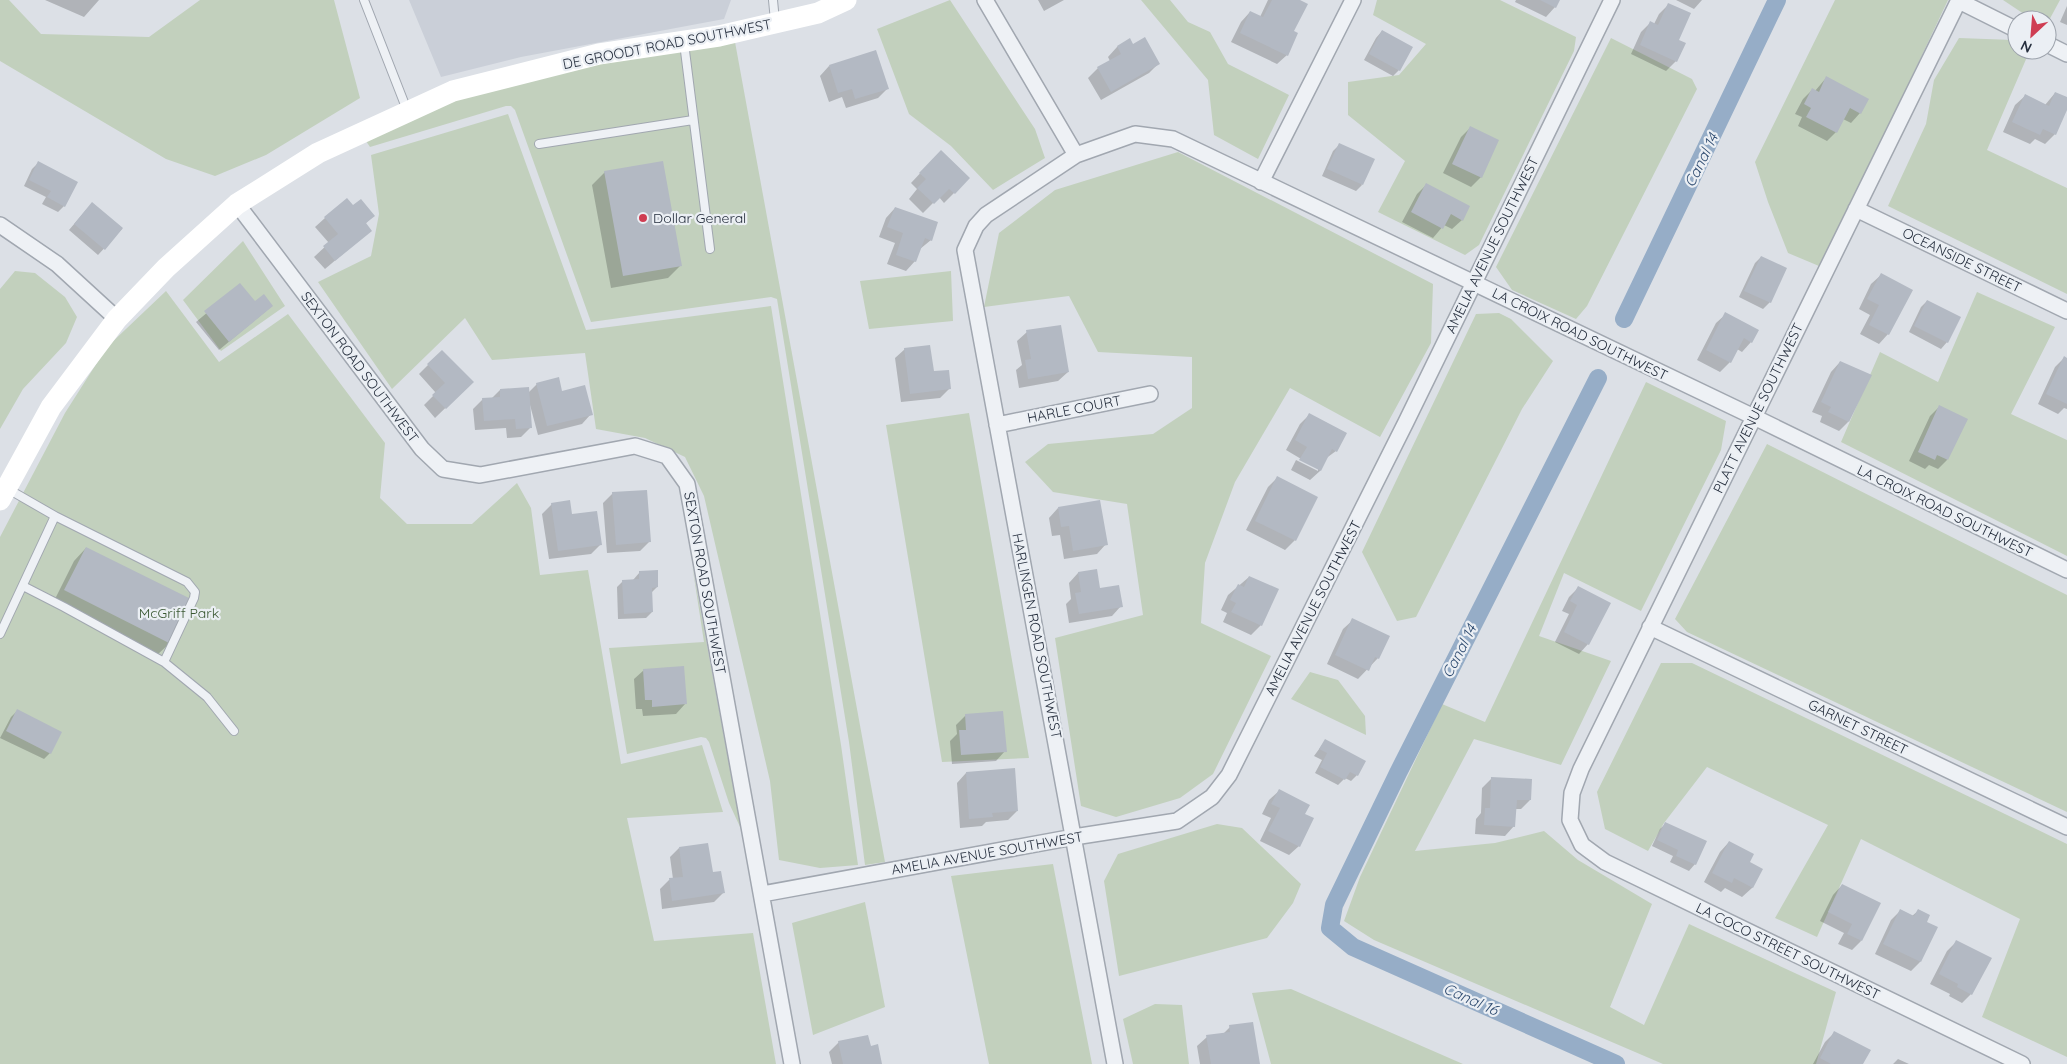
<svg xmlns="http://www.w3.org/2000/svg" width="2067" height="1064" viewBox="0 0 2067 1064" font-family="Quicksand,sans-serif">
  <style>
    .built { fill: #cacfd8 }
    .green { fill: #c2d0bd }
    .shadow { fill: #0003 }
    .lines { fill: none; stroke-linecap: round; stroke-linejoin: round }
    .canal { stroke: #96adc7; stroke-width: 18 }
    .building { fill: #b3b9c3 }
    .lane-casing { stroke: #a1a7b0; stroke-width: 10 }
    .street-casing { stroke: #a1a7b0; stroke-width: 18 }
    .lane { stroke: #eef1f5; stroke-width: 8 }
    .street { stroke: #eef1f5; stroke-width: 15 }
    .secondary { stroke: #fff; stroke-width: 21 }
    .poi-dot { fill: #cf3d52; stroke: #ebeff4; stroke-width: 2 }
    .labels { text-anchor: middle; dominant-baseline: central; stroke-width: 4.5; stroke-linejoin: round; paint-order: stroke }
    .street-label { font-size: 14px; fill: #252e3d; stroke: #ebeff4 }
    .poi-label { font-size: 14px; fill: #252e3d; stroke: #ebeff4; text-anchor: start }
    .park-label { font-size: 14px; fill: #3a5833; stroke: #ebeff4 }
    .water-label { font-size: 15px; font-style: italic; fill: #2f4c71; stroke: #ebeff4 }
  </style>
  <rect width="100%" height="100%" fill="#dce0e6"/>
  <path class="built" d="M409,0H731L724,19L521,57L441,77Z"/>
  <path class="green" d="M0,0H9L41,34L149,37L200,0H334L360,98L266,155L215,176L166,159L0,61Z
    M950,0L1035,129L1045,158L993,190L951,146L909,114L877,29Z
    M1141,0H1170L1188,22L1210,32L1228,64L1289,95L1258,159L1214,135L1208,80Z
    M1377,0H1500L1576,37L1574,51L1479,245L1465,255L1378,212L1405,161L1348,115V82L1399,75L1426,44L1373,15Z
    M1835,0H1948L1872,161L1819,266L1788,253L1768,202L1755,162Z
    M2003,0H2060L2047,24V20H2033Z
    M1611,38L1692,79L1697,89L1587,306L1576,319L1512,290L1496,267Z
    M1959,38L2013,40L2017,46V50H2021L2027,57L1987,150L2067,188V294L1888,206L1926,124L1934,80Z
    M735,42L885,862L865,865L849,742L777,299L771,297L591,322L515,110L511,106H506L370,147L366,141L455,100L599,63Z
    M508,114L586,330L771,306L841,745L858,865L820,868L779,860L770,781L704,496L685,457L645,438L596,429L585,353L492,360L465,318L392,389L318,282L371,256L379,214L371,155Z
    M1178,152L1433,284L1431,343L1380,437L1290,388L1235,482L1205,563L1201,623L1271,656L1213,774L1180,798L1116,817L1081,806L1055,638L1143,615L1127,504L1053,492L1025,462L1048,444L1153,434L1192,408V357L1098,352L1069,296L984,307L999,233L1055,190Z
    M243,241L285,306L221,351L183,300Z
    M15,271L35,273L65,297L77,317L66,343L23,389L0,429V289Z
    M951,271L953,321L869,329L860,281Z
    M166,291L219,362L288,314L385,443L380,498L407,524H472L517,483L531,508L540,575L588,570L621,764L702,745L723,812L627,818L654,941L753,933L776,1064H0V537L65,413L107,347Z
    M1977,292L2055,327L2011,414L2067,440V556L1841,442L1880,352L1938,382Z
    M1499,313L1511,319L1553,361L1522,409L1416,617L1397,621L1362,552L1476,314Z
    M1646,382L1726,421L1721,450L1641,611L1564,573L1539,636L1611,661L1561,765L1474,739L1415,851L1495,843L1544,831L1578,860L1652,904L1610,1007L1644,1025L1689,924L1836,992L1816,1064H1663L1374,940L1344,921L1360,877L1442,704L1485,722Z
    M969,413L1029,758L942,762L886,425Z
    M1767,444L2067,595V812L1687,632L1675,619Z
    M692,564L741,829L729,803L709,742L706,738L701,737L627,754L609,648L704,642Z
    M1661,663H1692L2067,844V1057L1982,1017L2020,919L1861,839L1817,937L1775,918L1828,825L1707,767L1664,823L1648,851L1605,829L1597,792Z
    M1310,672L1338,680L1365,716L1366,735L1291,699Z
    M1217,824L1242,828L1301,884L1293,903L1267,938L1119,976L1104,881L1118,854Z
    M1053,864L1092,1064H989L951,876Z
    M865,902L885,1007L813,1035L792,923Z
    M1291,989L1463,1064H1271L1252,993Z
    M1155,1004L1182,1005L1189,1064H1133L1123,1019Z"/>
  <path class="shadow" d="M45,0H99L84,17Z
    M1038,0H1064L1044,11Z
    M1268,0H1297L1293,31L1287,55L1277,64L1231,42L1241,22L1250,12L1260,17Z
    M1516,0H1559L1555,7L1546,17L1515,2Z
    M1676,0H1702L1694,9Z
    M1669,4L1677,40L1676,61L1666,71L1631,54L1641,32L1650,23L1654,24L1659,14Z
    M2067,6V25L2060,22Z
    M1382,31L1399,70L1393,76L1364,60L1376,38Z
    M1130,40L1133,45L1158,64L1149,73L1101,100L1088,78L1098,68L1110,61L1108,57L1117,47Z
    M829,66L888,88L878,98L846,108L842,97L829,102L820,76Z
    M1826,78L1860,113L1851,123L1843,119L1836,132L1827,141L1798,126L1802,117L1795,114L1803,99L1812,90L1815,91Z
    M2055,93L2067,98V107L2055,134L2045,144L2035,139L2030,144L2003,132L2015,105L2025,96L2045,105Z
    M1470,128L1481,177L1471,187L1443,173L1461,137Z
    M1339,145L1362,185L1356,191L1322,176L1333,151Z
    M941,151L969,178L944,203L939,197L923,213L909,199L917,189L911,183Z
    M38,163L64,206L58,212L42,204L46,197L24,186L32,169Z
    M605,172L680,266L668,278L611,288L592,185Z
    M1426,185L1462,220L1452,229L1444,225L1433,238L1402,222L1417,194Z
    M353,207L373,216L365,224L370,231L325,269L314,257L329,243L315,227L325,218Z
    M895,208L931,240L920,249L915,261L906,271L887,264L895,243L879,237L886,218Z
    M86,210L122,229L98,255L69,230Z
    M1761,257L1785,268L1770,302L1763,309L1739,297L1755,263Z
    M1881,275L1888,334L1879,344L1860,334L1870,315L1859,309L1871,284Z
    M240,285L254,303L272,306L219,350L196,322Z
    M1927,301L1947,342L1941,349L1909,332L1921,307Z
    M1726,314L1751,342L1742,352L1737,349L1730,362L1720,372L1697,360L1716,323Z
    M1027,332L1068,372L1058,381L1019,388L1016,370L1022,365L1017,341Z
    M905,349L950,388L940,398L901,402L895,358Z
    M442,351L472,382L435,418L424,405L436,393L419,374Z
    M2064,358L2067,359V409L2064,408L2058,414L2038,404L2055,367Z
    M1840,362L1848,422L1839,431L1820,422L1822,416L1812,412L1831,372Z
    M537,384L561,392L591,414L582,424L538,435L530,405V428L521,437L507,438L506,428L475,430L473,409L483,399L492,398L500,390L528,393Z
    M1939,407L1947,460L1938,469L1929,465L1925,469L1909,461L1930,416Z
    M1309,415L1336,451L1325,459L1320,471L1310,480L1291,470L1296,460L1318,471V469L1286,450L1300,424Z
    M1277,478L1295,540L1285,550L1246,530L1268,487Z
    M613,493L649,542L640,551L607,553L603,503Z
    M552,504L571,515L600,545L591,554L549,559L542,514Z
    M1058,508L1106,544L1097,554L1064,559L1060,535L1052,536L1049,518Z
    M86,548L170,643L157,655L53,603L74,561Z
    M1096,570L1099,590L1121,606L1112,616L1069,623L1066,604L1071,599L1069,583L1078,573Z
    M640,572L657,587L651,593L652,612L646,618L618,619L617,587L623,581L633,580Z
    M1249,577L1277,590L1261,625L1251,635L1223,622L1227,613L1221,610L1228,595Z
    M1579,587L1588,644L1579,654L1555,642L1569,614L1562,611L1569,597Z
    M1353,620L1388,636L1378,658L1358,679L1327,664L1343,629Z
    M644,670L685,704L676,714L643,716L642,709H636L634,679Z
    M17,711L50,753L44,759L0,738L11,717Z
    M966,715L1005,751L996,761L952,764L950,741L957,734L956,725Z
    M1325,741L1357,775L1351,781L1345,778L1338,785L1315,773L1322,760L1314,756Z
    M966,773L1017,811L1008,820L986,822L982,826L960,828L957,783Z
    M1492,778L1530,800L1521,809H1515L1514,826L1505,836L1475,834L1476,819L1481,813L1482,788Z
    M1279,791L1303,814L1299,846L1289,855L1260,841L1271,818L1262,814L1269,800Z
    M1666,823L1695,864L1689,871L1670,862L1673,856L1652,846L1660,829Z
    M1729,842L1748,863L1761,870L1752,888L1742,897L1725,888L1721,892L1704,882L1720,852Z
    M679,848L712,874L723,893L714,902L662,909L660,889L669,880L673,879L670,857Z
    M1842,885L1861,941L1852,950L1838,944L1844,933L1820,921L1833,895Z
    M1900,911L1912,916L1918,911L1925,923L1920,962L1911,971L1875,954L1891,920Z
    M1957,941L1971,994L1962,1003L1949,996L1950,994L1930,984L1947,951Z
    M1230,1027L1259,1064H1200L1197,1046L1207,1037L1223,1034Z
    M1834,1033L1862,1064H1813L1825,1042Z
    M839,1042L870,1047L880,1064H832L829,1052Z
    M1898,1059L1909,1064H1893Z"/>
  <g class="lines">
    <path class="canal" d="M1624,319L1777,0
      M1598,378L1398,773L1334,905L1330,928L1353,947L1616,1064"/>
  </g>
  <path class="building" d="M1272,0H1300L1308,4L1294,31L1298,33L1288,56L1240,33L1250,11L1263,17Z
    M1540,0H1560L1556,8Z
    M1668,3L1691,13L1679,40L1686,43L1677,62L1640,45L1650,21L1658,25Z
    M1382,30L1413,47L1400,71L1369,54Z
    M1145,37L1160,64L1111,92L1097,67L1121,54L1117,46L1130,38L1133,44Z
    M876,50L889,89L855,99L852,89L838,93L829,65Z
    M1826,76L1869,99L1861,114L1850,108L1837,133L1806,117L1811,108L1804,104L1812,88L1819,92Z
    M2055,92L2067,97V110L2056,135L2043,129L2040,135L2012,122L2025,94L2049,106Z
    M1470,126L1499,140L1482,178L1452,164Z
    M1339,143L1375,159L1363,185L1327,169Z
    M941,150L970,178L955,194L949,189L934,204L917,188L926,179L919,173Z
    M38,161L78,182L65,207L47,197L51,191L29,180Z
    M663,161L682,266L623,276L604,171Z
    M1426,183L1470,206L1463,221L1451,214L1443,229L1411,212Z
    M347,198L353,205L361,199L375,216L366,223L372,231L335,261L323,246L338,234L324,217Z
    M92,202L123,228L105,250L74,224Z
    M895,207L938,222L932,241L925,238L916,262L896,255L903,233L887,227Z
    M1761,256L1787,268L1771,303L1744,291Z
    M1881,273L1913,290L1889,335L1869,325L1879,305L1867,299Z
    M240,283L255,301L264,294L273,306L229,342L204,311Z
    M1927,300L1961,317L1948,343L1914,326Z
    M1725,312L1759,330L1752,343L1744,338L1731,363L1706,350Z
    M1061,325L1069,372L1028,379L1025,360L1031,359L1026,330Z
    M930,345L934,371L949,370L951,389L910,394L904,348Z
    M442,350L474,382L446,409L432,395L445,383L427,364Z
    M2064,356L2067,358V404L2046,394Z
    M1840,361L1872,375L1849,422L1828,412L1831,407L1821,402Z
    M559,377L562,391L585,385L593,415L547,426L536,383Z
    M529,387L532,428L516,429L515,419L484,421L482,398L500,397V389Z
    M1939,405L1968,419L1948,460L1937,455L1935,460L1918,452Z
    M1309,413L1347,433L1337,452L1332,449L1321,471L1299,460L1307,447L1295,440Z
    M1277,476L1318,497L1296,541L1255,521Z
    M647,490L651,542L616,545L612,492Z
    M570,500L572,514L597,511L602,545L558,551L551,503Z
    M1100,500L1108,545L1073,551L1069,526L1061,527L1058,507Z
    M86,547L193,600L171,644L64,590Z
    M1097,569L1100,588L1119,585L1123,607L1079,614L1075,593L1081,592L1078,572Z
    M658,570V587L652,588L653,612L624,614L622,580L639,579V571Z
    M1249,576L1279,589L1262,626L1231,612L1236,603L1230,600L1238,584L1244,587Z
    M1578,586L1611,603L1589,645L1564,632L1577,605L1570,601Z
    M1352,618L1390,636L1379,659L1375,657L1369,671L1335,655Z
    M684,666L687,704L652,707V700H645L643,669Z
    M17,709L62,732L51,754L6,731Z
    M1003,711L1007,752L961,755L959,730H966L965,714Z
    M1325,739L1366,761L1358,776L1350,772L1345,780L1320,767L1327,753L1319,749Z
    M1015,768L1018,811L992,813L993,817L969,819L966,772Z
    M1491,777L1532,779L1531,800H1517L1515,827L1484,825L1485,808H1490Z
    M1279,789L1310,805L1305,814L1314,818L1300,847L1268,831L1280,808L1271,804Z
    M1665,822L1707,841L1696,865L1676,856L1678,850L1657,840Z
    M1729,841L1754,854L1750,862L1763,869L1753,888L1734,878L1732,883L1712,873Z
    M708,843L713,872L721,871L725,893L672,901L669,878L683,877L679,847Z
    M1842,884L1881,903L1862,941L1847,934L1852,924L1828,912Z
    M1900,909L1914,916L1918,909L1930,915L1927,922L1938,927L1921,962L1883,944Z
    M1956,940L1992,958L1972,995L1957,987L1958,984L1939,974Z
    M1253,1022L1260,1064H1211L1206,1035L1230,1032L1229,1025Z
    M1834,1031L1871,1050L1863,1064H1831L1820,1058Z
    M868,1035L871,1046L878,1044L882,1064H843L838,1041Z"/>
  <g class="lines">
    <g class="lane-casing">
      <path id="lane" d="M364,0L407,110
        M773,0L775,21
        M684,43L710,249
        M539,144L693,120
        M23,586L64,607L164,662L194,598L195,592L187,582L55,516
        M0,634L55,516L8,489
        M164,662L207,697L234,731"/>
    </g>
    <g class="street-casing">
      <path id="street" d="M985,0L1076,155
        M1959,0L1581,769L1572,793L1570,820L1582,845L1605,862L2022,1064
        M1959,1L2017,30
        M2047,44L2067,54
        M1261,182L1353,0
        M237,204L422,449L443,469L480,475L635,446L667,456L687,484L792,1064
        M1856,209L2067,311
        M0,225L57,264L117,319
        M997,425L1150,394
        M1650,627L2067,827
        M762,894L1074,837L1177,821L1212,797L1229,775L1406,422L1612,0
        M1115,1064L965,250L976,226L986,215L1076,155L1135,134L1173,139L1754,417L2067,570"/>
    </g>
    <use href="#lane" class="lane"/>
    <use href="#street" class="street"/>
    <path class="secondary" d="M0,500L51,407L117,319L166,268L237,204L318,153L453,91L599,54L719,36L818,13L846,0"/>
  </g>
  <circle class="poi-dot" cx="643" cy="218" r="5"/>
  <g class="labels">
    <g class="street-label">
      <text transform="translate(667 44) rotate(-11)">DE GROODT ROAD SOUTHWEST</text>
      <text transform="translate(1492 245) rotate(-64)">AMELIA AVENUE SOUTHWEST</text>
      <text transform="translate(1962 260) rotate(26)">OCEANSIDE STREET</text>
      <text transform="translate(1580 334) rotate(26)">LA CROIX ROAD SOUTHWEST</text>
      <text transform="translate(360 367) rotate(53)">SEXTON ROAD SOUTHWEST</text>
      <text transform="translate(1758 408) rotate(-64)">PLATT AVENUE SOUTHWEST</text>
      <text transform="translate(1074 409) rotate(-11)">HARLE COURT</text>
      <text transform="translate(1945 511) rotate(26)">LA CROIX ROAD SOUTHWEST</text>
      <text transform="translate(705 583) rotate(80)">SEXTON ROAD SOUTHWEST</text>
      <text transform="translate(1313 608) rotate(-63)">AMELIA AVENUE SOUTHWEST</text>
      <text transform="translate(1037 636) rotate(79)">HARLINGEN ROAD SOUTHWEST</text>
      <text transform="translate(1858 727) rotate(26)">GARNET STREET</text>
      <text transform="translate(987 853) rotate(-10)">AMELIA AVENUE SOUTHWEST</text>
      <text transform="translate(1788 951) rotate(26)">LA COCO STREET SOUTHWEST</text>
    </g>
    <g class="poi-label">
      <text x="653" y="218">Dollar General</text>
    </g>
    <g class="park-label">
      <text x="179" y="613">McGriff Park</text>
    </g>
    <g class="water-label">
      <text transform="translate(1701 160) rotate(-64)">Canal 14</text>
      <text transform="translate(1459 651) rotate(-63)">Canal 14</text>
      <text transform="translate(1471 999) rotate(24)">Canal 16</text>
    </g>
  </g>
  <g transform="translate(2032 35) rotate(206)"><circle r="24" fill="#ebeff4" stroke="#9ca2ab"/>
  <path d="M0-4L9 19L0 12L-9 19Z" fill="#cf3d52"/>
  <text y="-8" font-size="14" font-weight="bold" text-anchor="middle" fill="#252e3d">N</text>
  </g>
</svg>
